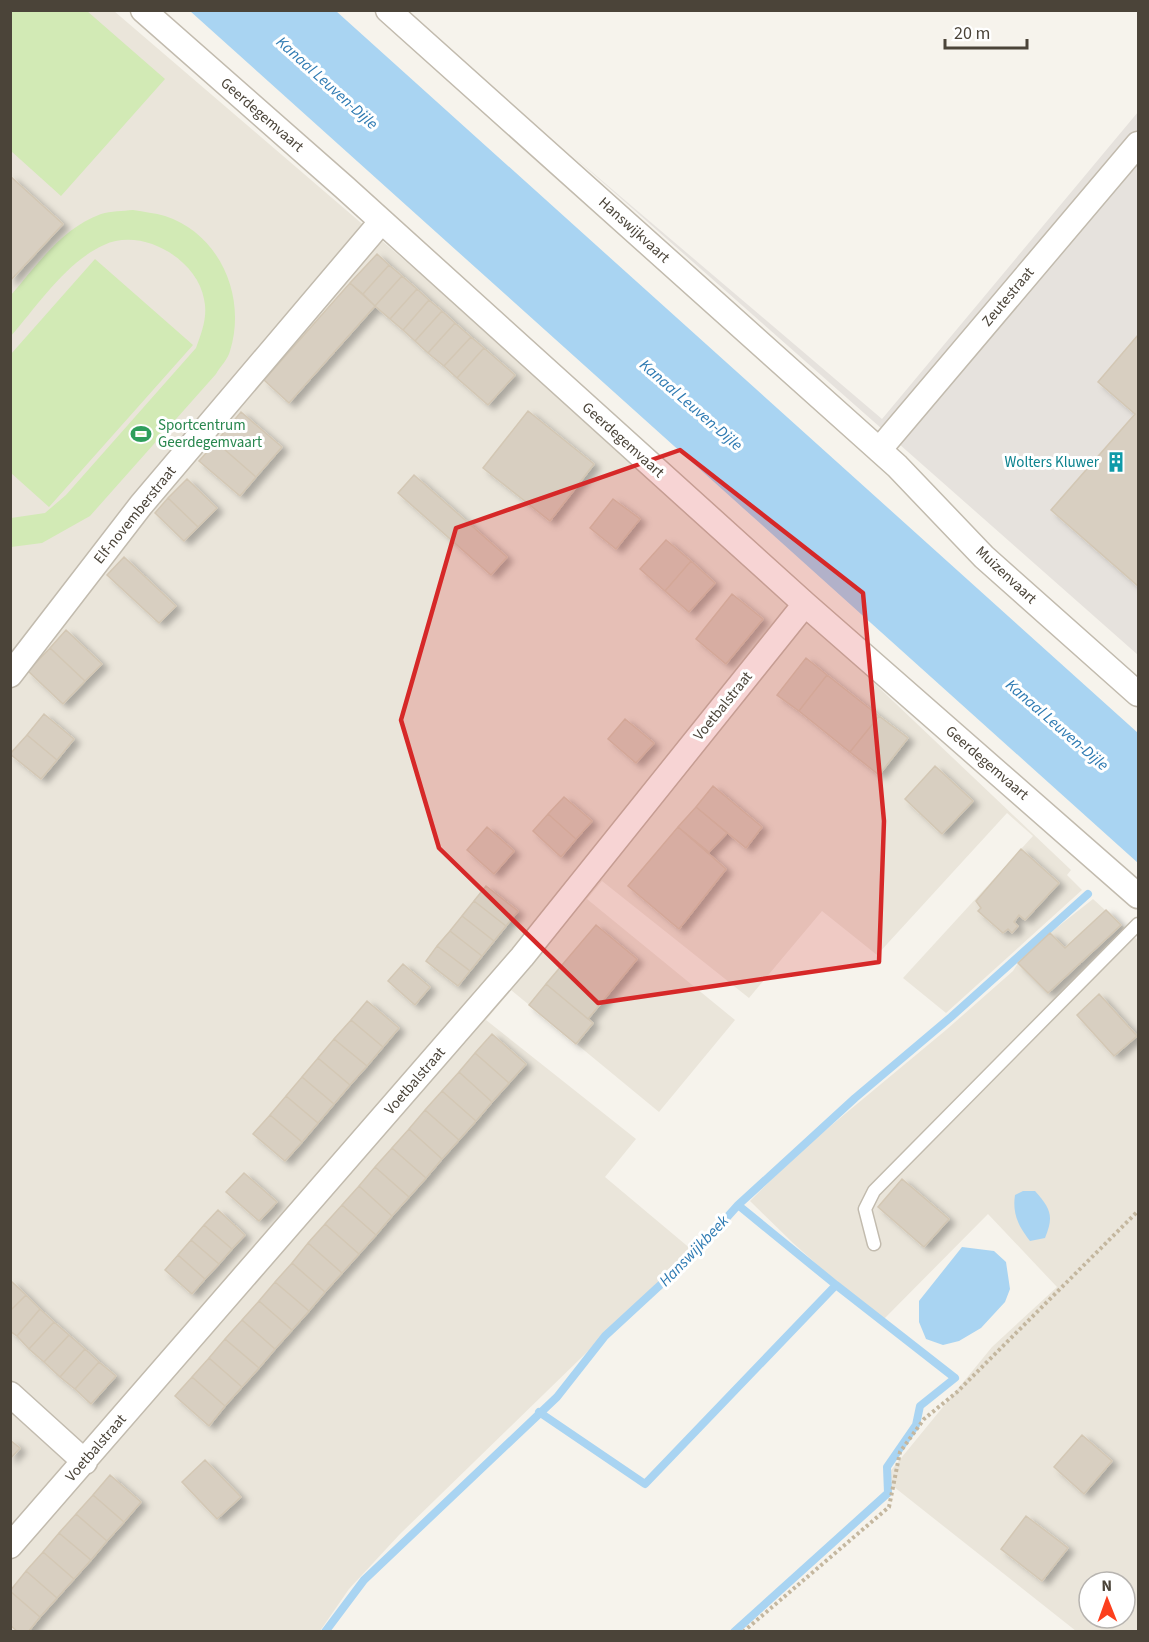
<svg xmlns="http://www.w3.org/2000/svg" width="1149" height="1642" viewBox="0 0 1149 1642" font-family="'Source Sans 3',sans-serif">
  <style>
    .residential { fill: #eae5da; fill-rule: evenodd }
    .industrial { fill: #e6e2dd }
    .green { fill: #d2eab5 }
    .water { fill: #a9d4f2 }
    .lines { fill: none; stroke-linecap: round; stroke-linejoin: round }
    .stream { stroke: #a9d4f2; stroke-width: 8 }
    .building { fill: #d8cfc1; stroke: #d3c7b4; stroke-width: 1.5; filter: url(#shadow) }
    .lane-casing { stroke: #c2bbae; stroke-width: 15 }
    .street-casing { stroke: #c2bbae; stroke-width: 27 }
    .path { stroke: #c4b79f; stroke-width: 4; stroke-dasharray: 3 3; stroke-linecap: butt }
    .lane { stroke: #fff; stroke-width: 12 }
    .street { stroke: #fff; stroke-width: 24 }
    .marked { fill: #d62828; fill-opacity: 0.2; stroke: #d62828; stroke-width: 4.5; stroke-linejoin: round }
    .labels { text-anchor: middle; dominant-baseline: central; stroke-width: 6; stroke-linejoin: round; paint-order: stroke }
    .street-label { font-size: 15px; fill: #4b4439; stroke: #fff }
    .leisure-label { font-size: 15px; fill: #27864d; stroke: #fff; text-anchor: start }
    .culture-label { font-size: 15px; fill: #0d838f; stroke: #fff; text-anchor: end }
    .water-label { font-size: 16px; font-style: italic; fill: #2e7ab2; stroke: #fff }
  </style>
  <defs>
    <filter id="shadow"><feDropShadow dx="6" dy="4" stdDeviation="3" flood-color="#0004"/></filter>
  </defs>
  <rect width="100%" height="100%" fill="#f6f3ec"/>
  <path class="residential" d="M11,11H114L543,379L815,627L1071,870L1067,875L1082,890L946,1013L903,978L1033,836L1007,813L877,955L822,911L749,998L602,881L587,899L735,1020L659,1112L511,990L486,1020L636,1139L605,1177L692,1250L400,1534L349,1589L320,1631L11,1632Z
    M1093,899L1138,940V1631H1076L884,1479L992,1347L1057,1287L988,1214L881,1322L793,1243L750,1201L798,1153L946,1030L1013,971L1018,963L1050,933ZM1089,1582H1125V1618H1089Z"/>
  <path class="industrial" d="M1138,112V655L573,156L882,419Z"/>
  <path class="green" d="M11,10L87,11L165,79L61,196L11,151Z
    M133,210C144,212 155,213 165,216C220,234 247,297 230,351C228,359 220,367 216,374L90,516L42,543L11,547V518L45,513L66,495L196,348C202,332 208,316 204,299C197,259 142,227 104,245C66,262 38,305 11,336V295C37,265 62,228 101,214C111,211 123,211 133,210Z
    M95,259L193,345L49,507L11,473V354Z"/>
  <path class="water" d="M190,11H336L1138,733V863Z
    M1023,1191H1035C1051,1209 1054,1216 1045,1238L1030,1241C1019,1227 1012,1214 1015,1195Z
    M962,1247L994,1251L1006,1262L1010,1289L1005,1302L981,1328L959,1341L943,1345L926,1339L919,1322V1301Z"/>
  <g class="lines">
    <path class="stream" d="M539,1412L645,1484L836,1285L738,1205
      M325,1632L364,1580L557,1397L605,1336L696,1252L738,1205L855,1098L951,1017L1088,894
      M734,1632L888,1493L887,1467L916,1425L920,1406L955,1378L836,1285"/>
  </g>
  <path class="building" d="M10,176L63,224L10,281Z
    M377,254L389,265L363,294L350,283Z
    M389,265L402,276L375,306L363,294Z
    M402,276L417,289L390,319L375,306Z
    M350,283L375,306L289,403L264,380Z
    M417,289L429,300L403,330L390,319Z
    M429,300L442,311L415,341L403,330Z
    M442,311L455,323L428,353L415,341Z
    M455,323L471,337L444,366L428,353Z
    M1138,335V586L1051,510L1135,414L1098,382Z
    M471,337L484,348L457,378L444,366Z
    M484,348L515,375L488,405L457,378Z
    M528,411L594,464L550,521L483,468Z
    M241,412L282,447L256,477L216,442Z
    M216,442L256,477L240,496L199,461Z
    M414,475L507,557L491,575L398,493Z
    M187,479L217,508L198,527L168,498Z
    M168,498L198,527L184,541L155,513Z
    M613,499L640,519L616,549L590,528Z
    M666,540L691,561L665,591L640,569Z
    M124,557L176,606L159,623L107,575Z
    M691,561L715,583L689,612L665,591Z
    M732,594L763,619L726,664L696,639Z
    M66,630L102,664L85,681L50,648Z
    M50,648L85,681L63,704L28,671Z
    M806,658L827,675L799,711L777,695Z
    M827,675L879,716L850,752L799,711Z
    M44,714L74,739L57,760L27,735Z
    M879,716L908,738L879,775L850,752Z
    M625,719L654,743L636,763L608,739Z
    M27,735L57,760L41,779L10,754Z
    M935,766L973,801L942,834L905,799Z
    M713,786L762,827L746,848L696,807Z
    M564,797L592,821L576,839L548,814Z
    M696,807L727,833L709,852L678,827Z
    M548,814L576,839L561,857L533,831Z
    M487,827L514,851L494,874L467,850Z
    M678,827L726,869L679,929L628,886Z
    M1021,849L1059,883L1025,920L1019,915L1014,922L1018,926L1012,933L1008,929L1003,933L978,911L981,908L976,901Z
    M486,886L518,911L506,926L474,901Z
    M474,901L506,926L494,941L462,916Z
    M1106,910L1121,925L1048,993L1018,963L1050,933L1065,948Z
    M462,916L494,941L482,956L450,931Z
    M596,925L637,959L588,1019L546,984Z
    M450,931L482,956L470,971L437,946Z
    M437,946L470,971L458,986L426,961Z
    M403,964L430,987L415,1005L388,981Z
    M546,984L593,1023L576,1044L529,1005Z
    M1099,994L1137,1036L1114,1056L1077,1015Z
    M367,1001L399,1028L383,1047L351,1020Z
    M351,1020L383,1047L367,1066L334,1039Z
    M492,1034L526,1064L509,1083L475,1053Z
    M334,1039L367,1066L350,1085L318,1058Z
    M475,1053L509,1083L492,1102L459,1072Z
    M318,1058L350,1085L334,1104L302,1077Z
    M459,1072L492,1102L476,1121L442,1091Z
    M302,1077L334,1104L318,1123L286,1096Z
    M442,1091L476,1121L459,1140L425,1110Z
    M286,1096L318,1123L302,1142L270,1115Z
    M425,1110L459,1140L442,1159L409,1129Z
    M270,1115L302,1142L285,1161L253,1134Z
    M409,1129L442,1159L426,1178L392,1148Z
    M392,1148L426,1178L409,1197L375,1167Z
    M375,1167L409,1197L392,1216L359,1186Z
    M244,1173L277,1202L259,1221L226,1192Z
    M902,1179L949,1219L924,1247L878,1207Z
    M359,1186L392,1216L376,1235L342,1205Z
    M342,1205L376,1235L359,1254L325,1224Z
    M218,1210L245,1235L232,1249L204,1225Z
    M325,1224L359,1254L342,1273L308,1243Z
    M204,1225L232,1249L219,1264L191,1240Z
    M191,1240L219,1264L205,1279L178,1255Z
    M308,1243L342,1273L325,1292L292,1263Z
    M178,1255L205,1279L192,1294L165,1270Z
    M292,1263L325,1292L309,1311L275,1282Z
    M11,1281L26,1295L10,1311V1282Z
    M275,1282L309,1311L292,1330L259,1301Z
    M26,1295L40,1309L17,1336L10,1331V1311Z
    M259,1301L292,1330L275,1349L242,1320Z
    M40,1309L54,1322L29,1349L17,1336Z
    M242,1320L275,1349L259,1368L225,1339Z
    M54,1322L69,1335L44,1362L29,1349Z
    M69,1335L85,1349L60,1377L44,1362Z
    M225,1339L259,1368L242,1387L209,1358Z
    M85,1349L99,1362L75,1389L60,1377Z
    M209,1358L242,1387L225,1406L192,1377Z
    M99,1362L116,1376L91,1404L75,1389Z
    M192,1377L225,1406L209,1426L175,1396Z
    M1082,1435L1112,1461L1084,1494L1054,1467Z
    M10,1440L20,1448L10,1459Z
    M205,1460L241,1497L217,1519L182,1482Z
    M110,1475L141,1502L124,1522L93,1495Z
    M93,1495L124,1522L107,1541L76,1514Z
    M76,1514L107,1541L91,1560L59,1533Z
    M1026,1516L1068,1548L1042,1581L1001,1549Z
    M59,1533L91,1560L74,1579L43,1552Z
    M43,1552L74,1579L57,1598L26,1571Z
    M26,1571L57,1598L40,1617L10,1591Z
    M10,1591L40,1617L28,1632H18L10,1625Z"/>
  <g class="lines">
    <g class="lane-casing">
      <path id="lane" d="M874,1244L865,1209L874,1191L1138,924"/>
    </g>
    <g class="street-casing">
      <path id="street" d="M143,10L344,187L805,604L1138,896
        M388,10L897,466L984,557L1138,694
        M879,450L1138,144
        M10,675L141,505L381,222
        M10,1394L85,1462
        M10,1546L522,957L805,604"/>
    </g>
    <path class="path" d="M743,1632L889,1507L900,1452L924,1419L957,1392L1138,1211"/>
    <use href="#lane" class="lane"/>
    <use href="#street" class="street"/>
  </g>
  <path class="marked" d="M680,450L863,593L884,821L879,962L598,1003L439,848L401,720L456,528Z"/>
  <defs>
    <g id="stadium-bare" transform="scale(1.62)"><path d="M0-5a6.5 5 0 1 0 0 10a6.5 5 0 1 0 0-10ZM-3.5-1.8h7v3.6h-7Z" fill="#2e9e5b" stroke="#fff" stroke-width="2.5" paint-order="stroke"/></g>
    <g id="building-bare" transform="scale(1.62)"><path d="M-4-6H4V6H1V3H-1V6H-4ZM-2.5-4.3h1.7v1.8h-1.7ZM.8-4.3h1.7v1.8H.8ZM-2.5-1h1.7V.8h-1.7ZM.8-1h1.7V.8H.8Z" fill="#0f9aa8" stroke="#fff" stroke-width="2.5" paint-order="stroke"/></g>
  </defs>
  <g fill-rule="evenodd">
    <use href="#stadium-bare" x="141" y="434"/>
    <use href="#building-bare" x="1116" y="462"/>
  </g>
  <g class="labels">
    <g class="street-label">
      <text transform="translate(262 115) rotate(41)">Geerdegemvaart</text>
      <text transform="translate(634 230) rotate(42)">Hanswijkvaart</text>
      <text transform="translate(1008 297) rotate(-50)">Zeutestraat</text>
      <text transform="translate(623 440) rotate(42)">Geerdegemvaart</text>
      <text transform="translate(135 515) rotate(-51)">Elf-novemberstraat</text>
      <text transform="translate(1006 575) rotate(43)">Muizenvaart</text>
      <text transform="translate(723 706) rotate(-51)">Voetbalstraat</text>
      <text transform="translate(987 763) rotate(41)">Geerdegemvaart</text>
      <text transform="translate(415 1081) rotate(-49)">Voetbalstraat</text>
      <text transform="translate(96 1448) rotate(-49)">Voetbalstraat</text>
    </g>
    <g class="leisure-label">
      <text x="158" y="425">Sportcentrum<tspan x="158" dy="17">Geerdegemvaart</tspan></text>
    </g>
    <g class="culture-label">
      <text x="1099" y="462">Wolters Kluwer</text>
    </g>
    <g class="water-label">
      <text transform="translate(327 83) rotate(42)">Kanaal Leuven-Dijle</text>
      <text transform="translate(691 405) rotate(41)">Kanaal Leuven-Dijle</text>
      <text transform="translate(1057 725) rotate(41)">Kanaal Leuven-Dijle</text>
      <text transform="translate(694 1251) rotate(-46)">Hanswijkbeek</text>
    </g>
  </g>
  <rect width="1149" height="1642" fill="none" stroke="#4b4439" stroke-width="24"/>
  <g transform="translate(1107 1600) rotate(359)"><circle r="28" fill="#ffffff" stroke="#b7b4b0" stroke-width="1.5"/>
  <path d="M0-4.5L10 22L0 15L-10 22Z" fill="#fc3f1d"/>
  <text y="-9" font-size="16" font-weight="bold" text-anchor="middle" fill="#4b4439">N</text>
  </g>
  <path d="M945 39v9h82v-9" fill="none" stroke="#4b4439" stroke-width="3"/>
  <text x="954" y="39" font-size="18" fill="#4b4439" stroke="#ffffff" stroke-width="4.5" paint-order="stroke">20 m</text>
</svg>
